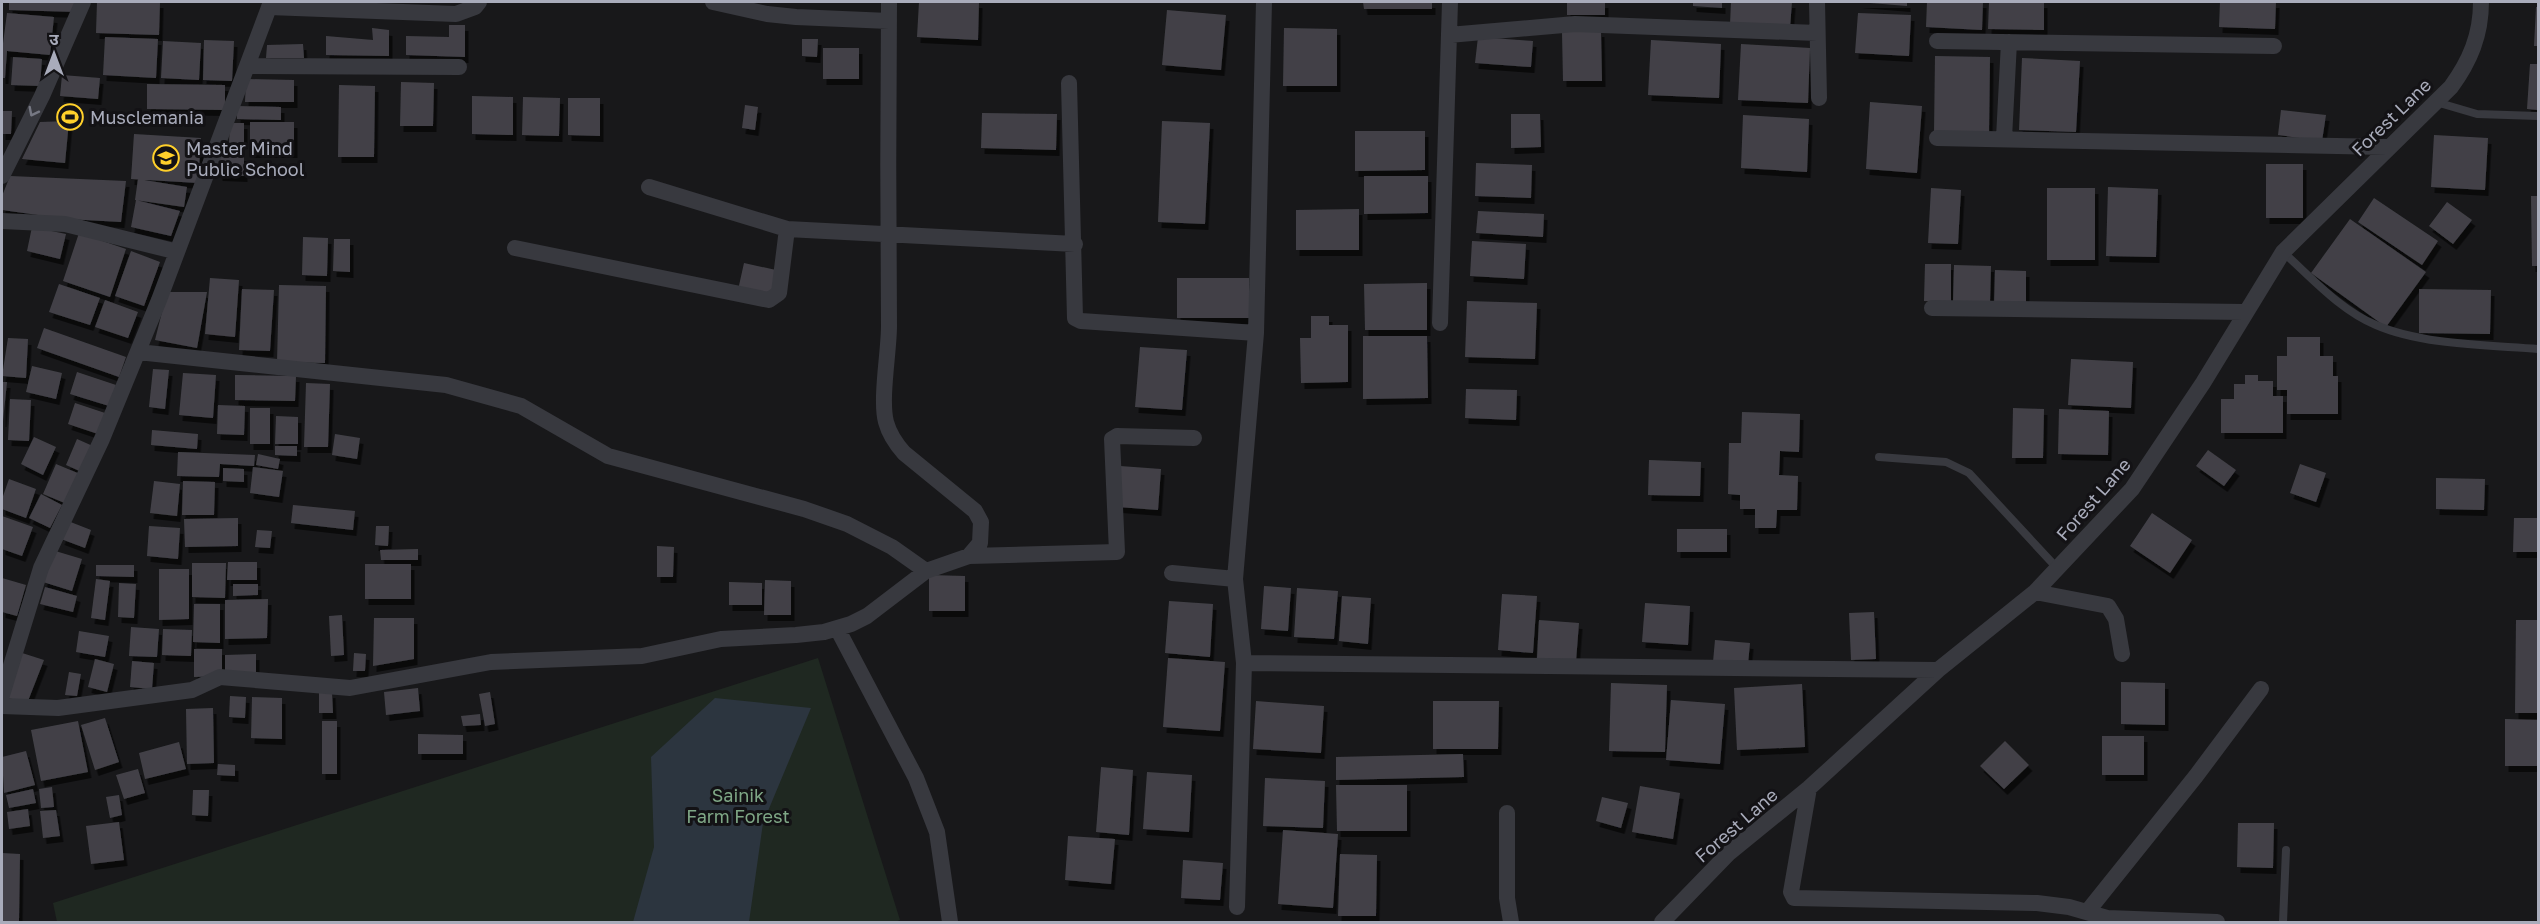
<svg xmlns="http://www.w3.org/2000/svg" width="2540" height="924" viewBox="0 0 2540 924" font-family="'Golos Text','Noto Sans Devanagari',sans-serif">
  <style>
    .green { fill: #1f2821 }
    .water { fill: #2c353f }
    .building { fill: #424147; filter: url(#shadow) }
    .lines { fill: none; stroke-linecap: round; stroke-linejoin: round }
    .service { stroke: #38393f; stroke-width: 8 }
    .minor { stroke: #38393f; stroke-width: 16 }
    .oneway { stroke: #767883 }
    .labels { text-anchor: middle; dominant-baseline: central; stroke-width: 6; stroke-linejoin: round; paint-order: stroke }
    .poi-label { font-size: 18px; fill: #a9acbb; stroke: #131215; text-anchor: start }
    .street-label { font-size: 18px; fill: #a9acbb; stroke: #131215 }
    .park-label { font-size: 18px; fill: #7fa786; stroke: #131215 }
  </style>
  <defs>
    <filter id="shadow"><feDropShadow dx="3.5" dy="6" stdDeviation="0" flood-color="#0009"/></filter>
  </defs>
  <rect width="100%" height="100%" fill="#18181a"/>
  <path class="green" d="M818,658L900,920L895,922H57L53,903Z"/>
  <path class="water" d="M715,698L811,708L763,823L749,922H633L654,847L651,757Z"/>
  <path class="building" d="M9,2H78L77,12L9,10Z
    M97,2H160L159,35L96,33Z
    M919,2H979L978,40L917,37Z
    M1363,2H1432V9H1364Z
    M1567,2H1605V15H1567Z
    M1693,2H1722V8L1693,6Z
    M1731,2H1792L1790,28L1730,25Z
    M1858,2H1907V6Z
    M1927,2H1983L1982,30L1926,27Z
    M1989,2H2044V30L1988,29Z
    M2220,2H2276L2275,29L2219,27Z
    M2536,7H2538V46H2534Z
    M1167,10L1226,15L1221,70L1162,65Z
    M7,13L54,17L50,55L7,51L5,78H2V51Z
    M1858,13L1911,15L1909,56L1855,53Z
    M449,25H465V57L406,55V36L449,37Z
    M372,28L389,30V56L326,55V36L373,40Z
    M1284,28L1337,29V86H1283Z
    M1601,31L1602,81H1563L1562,32Z
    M105,37L158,39L156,78L103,75Z
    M1478,37L1533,41L1531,67L1475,63Z
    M802,39H818L817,57L802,56Z
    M204,40L234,41L232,81L203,80Z
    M1651,40L1721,44L1719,98L1648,95Z
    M163,41L201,43L199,80L161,78Z
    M303,44L304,58H266L267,45Z
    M1741,44L1810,48L1808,103L1738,100Z
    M823,48H859V79H823Z
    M1935,56L1990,57L1989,134H1934Z
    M13,57L42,59L40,86L11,85Z
    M2022,58L2080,61L2076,132L2019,130Z
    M2530,64H2538V110L2527,109Z
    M62,75L100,78L98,99L60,96Z
    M246,79L294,80V102H245Z
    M401,82L434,83L433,126H400Z
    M147,84L225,85V110L147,109Z
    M339,85L375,86L374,157H338Z
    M472,96L513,97V135L472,134Z
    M523,97L560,98L559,136L522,135Z
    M568,98H600V136L568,135Z
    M1870,102L1922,106L1917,173L1866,169Z
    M745,105L758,107L755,130L742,128Z
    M237,106L281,107V120L237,119Z
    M2281,110L2326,115L2322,141L2278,135Z
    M2,111H12L11,134H2Z
    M982,113L1057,114L1056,150L981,148Z
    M1511,114H1540L1541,147L1511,148Z
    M1743,115L1809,119L1807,172L1741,168Z
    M69,121L65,163L22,159L40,122Z
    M1162,121L1210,123L1205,224L1158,222Z
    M250,122H294V152H250Z
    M230,123H244V143H229Z
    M1355,131H1425V170L1355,171Z
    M134,134L201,138L198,183L131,179Z
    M2434,135L2488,138L2485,190L2431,187Z
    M219,155H244V176L219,175Z
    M1476,163L1532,165L1531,198L1475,196Z
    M2266,164H2303V218H2266Z
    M10,176L126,181L121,222L67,219L2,210V196Z
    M1364,176H1428V213L1364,214Z
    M138,179L187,187L184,207L135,200Z
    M2108,187L2158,189L2156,257L2106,256Z
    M1931,188L1961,190L1958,244L1928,243Z
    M2047,188H2095V260H2047Z
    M2531,196H2538V266H2532Z
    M2374,198L2438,241L2422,265L2358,222Z
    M136,200L180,211L171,236L131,227Z
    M2447,202L2472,220L2453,244L2429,226Z
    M1359,209V250H1296V210Z
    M1478,211L1544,214L1543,237L1476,233Z
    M2350,219L2426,272L2386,327L2311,273Z
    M32,227L66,234L60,259L27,251Z
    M79,233L126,249L110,297L63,281Z
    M303,237L328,238L327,276L302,275Z
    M334,239H350V272L333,271Z
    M1472,241L1526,244L1524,279L1470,276Z
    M131,251L160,262L144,306L115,296Z
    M744,263L776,270L770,297L738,290Z
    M1925,264H1951V302L1924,301Z
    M1954,265L1991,266L1990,303L1953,302Z
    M1995,270L2026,271V306L1994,305Z
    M210,278L239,280L235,337L205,334Z
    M1177,278H1249V318H1177Z
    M1427,283V330H1365L1364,284Z
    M59,284L100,298L90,325L49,312Z
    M279,285L326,286L325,363L277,362Z
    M242,289L274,290L270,351L239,350Z
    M2419,289L2491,290L2490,334L2419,333Z
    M167,292H207L197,348L155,340Z
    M105,300L138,312L128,338L95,327Z
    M1467,301L1537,303L1535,359L1465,357Z
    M1311,316H1329V325H1348V382L1301,383L1300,338H1311Z
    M44,328L126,357L119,377L37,348Z
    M1363,336H1427L1428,398L1363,399Z
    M2287,337H2320V356H2333V376H2338V414H2287V390H2277V356H2287Z
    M8,338L28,339L26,378L2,376Z
    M1140,347L1187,350L1182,410L1135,407Z
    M2071,359L2133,362L2131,408L2068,405Z
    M32,366L62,373L56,399L26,392Z
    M153,369L169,370L165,409L149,407Z
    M77,372L116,385L109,406L70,394Z
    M183,373L216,375L213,418L179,415Z
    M235,375L296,376L295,401L235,400Z
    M2245,375H2258V381H2273V396H2283V433H2221V399H2234V384H2245Z
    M2,382H7L3,421H2Z
    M306,383L330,384L328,447H304Z
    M1466,389L1517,390L1516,420L1465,418Z
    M10,399L31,400L29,441L8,440Z
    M75,403L105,413L98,434L68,424Z
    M218,405L245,406L244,435L217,434Z
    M250,408H270V444H250Z
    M2013,408L2044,409L2043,458H2012Z
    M2059,409L2109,411L2108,455L2058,454Z
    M1742,412L1800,414L1799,452L1780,451L1779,475L1798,476L1797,510H1777L1776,528H1755V509H1740V495L1728,494L1729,443H1741Z
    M276,416L298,417V444H275Z
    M152,430L198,434L197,449L151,445Z
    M335,434L360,438L357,459L332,455Z
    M34,437L56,447L43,475L21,464Z
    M77,439L95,447L84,473L66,465Z
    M275,446H297V456L275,455Z
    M2208,450L2236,470L2224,486L2196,466Z
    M178,452L255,455L254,466L220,464L219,477L177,476Z
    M258,454L280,459L278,469L256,465Z
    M1649,460L1701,462L1700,496L1648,495Z
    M56,464L80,474L67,504L43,494Z
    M2300,464L2326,473L2316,502L2290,493Z
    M1120,466L1161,469L1158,510L1118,507Z
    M253,467L283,471L279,497L250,493Z
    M223,468L244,469V482L223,481Z
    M2436,478L2485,479L2484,510L2436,509Z
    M9,479L36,489L26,518L2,509V499Z
    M154,481L180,484L177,516L150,513Z
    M183,481L215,482L214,515H182Z
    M41,494L62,505L50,528L29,518Z
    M293,505L355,511L353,530L291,523Z
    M2152,513L2192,540L2170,573L2130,546Z
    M2,516L33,527L22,556L2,549Z
    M238,518V546L185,547L184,519Z
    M2514,518H2538L2537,552H2513Z
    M68,521L91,530L85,548L61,539Z
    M149,526L180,528L178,559L147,556Z
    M376,526H389L388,546L375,545Z
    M1677,529H1727V552H1677Z
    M257,530L272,531L270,548L255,547Z
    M657,546L674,547L673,577H657Z
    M418,549V560H381L380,550Z
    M52,550L82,559L72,591L43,582Z
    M228,562H257V580H227Z
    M192,563H226L225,598L192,597Z
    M365,564H411V599H365Z
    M96,565H134V577L96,576Z
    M159,569H189V619L159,620Z
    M929,575L965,576V611H929Z
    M2,578L26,585L17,616L2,612Z
    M96,579L110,581L105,620L91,618Z
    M765,580L791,581V615H764Z
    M729,582L762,583V605H729Z
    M119,583L136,584L134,618L118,617Z
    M233,584H258V595L233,596Z
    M1264,586L1291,588L1288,631L1261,629Z
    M45,587L77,596L73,612L40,604Z
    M1297,588L1338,591L1334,639L1294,637Z
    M1502,594L1537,596L1533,653L1498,650Z
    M1342,596L1371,598L1368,644L1339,641Z
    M268,599L267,638L225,639V600Z
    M1169,601L1213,604L1210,657L1165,653Z
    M1645,603L1690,606L1688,645L1642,642Z
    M194,604H220V643L193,642Z
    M1874,612L1876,659L1851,660L1849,613Z
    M342,615L344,655L331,656L329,616Z
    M374,618H414V659L373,666Z
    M1539,620L1579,623L1576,661L1537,658Z
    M2516,620H2538V713H2515Z
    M131,627L159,629L157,657L129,656Z
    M163,629L192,630L191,656L162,655Z
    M79,631L109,636L105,657L76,652Z
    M1715,640L1750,643L1748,664L1713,662Z
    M194,649H222V676L194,677Z
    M19,652L44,660L28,701L5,698Z
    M354,653L366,654L365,671H353Z
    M256,654V674L225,675V655Z
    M1168,658L1225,662L1220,731L1163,727Z
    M95,659L114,664L107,692L88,687Z
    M132,661L154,663L152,689L130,687Z
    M69,672L81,674L77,696L65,695Z
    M2121,682L2165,683V725L2121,724Z
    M1611,683L1667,685L1665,752L1609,751Z
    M1802,684L1805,747L1737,750L1734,688Z
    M418,688L420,711L386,715L384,692Z
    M332,692L333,713H319V693Z
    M490,692L495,724L485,726L479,694Z
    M230,696L246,697L245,718L229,717Z
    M252,697L282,698V739L251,738Z
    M1671,700L1725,704L1720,764L1666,760Z
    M1256,701L1324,706L1321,753L1253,749Z
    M1433,701H1499L1498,749H1433Z
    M213,708L214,763L187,764L186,709Z
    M480,714L481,725L463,726L461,716Z
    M105,718L119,762L95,770L81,725Z
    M2505,719L2538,720V766H2505Z
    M78,721L88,772L41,781L31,730Z
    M322,721H337V774H322Z
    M418,734L463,735V754H418Z
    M2102,736H2144V775H2102Z
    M2005,741L2029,765L2004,789L1980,766Z
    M179,742L186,769L145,779L139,753Z
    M26,751L35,785L4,793L2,757Z
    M1463,754L1464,777L1336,780V757Z
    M218,764L235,765V776L217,775Z
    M1101,767L1133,770L1129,835L1096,832Z
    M138,769L145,793L124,799L116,775Z
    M1147,772L1192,775L1189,832L1143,829Z
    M1265,778L1325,781L1323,828L1263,826Z
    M1336,785H1407V831H1337Z
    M1640,786L1680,793L1673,839L1632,832Z
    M52,787L54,807L41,808L39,789Z
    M33,789L36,803L9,808L6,795Z
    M193,790H209L208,816L192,815Z
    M119,795L122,815L110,818L106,797Z
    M1602,797L1628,803L1621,828L1596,821Z
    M28,809L30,826L9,829L7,812Z
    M56,810L60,836L43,838L40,811Z
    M119,822L124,860L91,864L86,826Z
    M2238,823H2274L2273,868L2237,867Z
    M1283,830L1338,834L1333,908L1278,904Z
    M1068,836L1115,839L1111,884L1065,880Z
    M2,853L20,854L19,921H2Z
    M1340,854L1377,855L1376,916H1338Z
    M1183,860L1223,863L1220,900L1181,898Z"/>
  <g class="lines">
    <path class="service" d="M2436,102L2477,114L2538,116
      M2283,252C2312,278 2340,310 2376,325C2422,345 2488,345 2538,349
      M1879,457L1946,462L1969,473L2057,568
      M2283,922L2286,850"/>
    <path class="minor" d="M713,2L767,14L796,17L889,21
      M1817,2L1819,98
      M269,7L456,14L475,7L479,2
      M1449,35L1575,24L1817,33
      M1937,41L2274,46
      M247,66L459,67
      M1069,83L1075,318L1081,321L1256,333
      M1937,138L2387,147
      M2004,138L2009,42
      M2,176L42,96L83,2
      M649,187L787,229L1075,244
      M2,221L65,224L170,250
      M515,248L769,300L779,293L787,229
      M1932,308L2244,312
      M1440,323L1450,2
      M138,352L446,385L521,406L608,456L804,509L847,524L892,547L926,571
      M969,556L1117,552L1112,439L1117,436L1194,438
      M1172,573L1235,579L1244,663L1237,907
      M1235,579L1256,333L1264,2
      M2035,592L2108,606L2116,619L2122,654
      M837,628L916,778L937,832L950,922
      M1244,663L1938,670
      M2,695L41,568L102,439L159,300L271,2
      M2,706L58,708L192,690L220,677L350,688L491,662L642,656L721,639L796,635L824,632L851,624L867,616L926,571L969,556L980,543L981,522L975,511L904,453C896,444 889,433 886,422C880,399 889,352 889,326C888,218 888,110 889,2
      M1809,788L1791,892L1794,898L2037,903L2069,907L2107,918L2217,922
      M1507,813V898L1511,922
      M2087,912L2196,776L2261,689
      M1662,922L1729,853L1809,788L1938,670L2035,592L2132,489L2203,383L2283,252L2451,87C2470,61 2481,35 2481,2"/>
  </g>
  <defs><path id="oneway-chevron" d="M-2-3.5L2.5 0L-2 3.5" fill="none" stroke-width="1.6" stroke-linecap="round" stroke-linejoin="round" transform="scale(1.5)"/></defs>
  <use class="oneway" href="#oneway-chevron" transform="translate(33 112) rotate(117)"/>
  <defs>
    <g id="stadium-ring" transform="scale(1.35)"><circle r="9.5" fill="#131215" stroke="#ffd02b" stroke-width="1.5"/><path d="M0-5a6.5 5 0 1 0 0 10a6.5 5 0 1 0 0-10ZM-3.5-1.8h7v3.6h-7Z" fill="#ffd02b"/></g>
    <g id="school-ring" transform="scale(1.35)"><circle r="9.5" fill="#131215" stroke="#ffd02b" stroke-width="1.5"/><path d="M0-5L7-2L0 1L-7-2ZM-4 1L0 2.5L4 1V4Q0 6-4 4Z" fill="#ffd02b"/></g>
  </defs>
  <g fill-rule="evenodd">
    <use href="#stadium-ring" x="70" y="117"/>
    <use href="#school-ring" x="166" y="158"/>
  </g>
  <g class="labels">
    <g class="poi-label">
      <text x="90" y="117">Musclemania</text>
      <text x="186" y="148">Master Mind<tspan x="186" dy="21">Public School</tspan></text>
    </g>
    <g class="street-label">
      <text transform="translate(2391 117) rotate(-44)">Forest Lane</text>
      <text transform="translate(2093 499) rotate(-49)">Forest Lane</text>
      <text transform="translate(1736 825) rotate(-41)">Forest Lane</text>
    </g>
    <g class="park-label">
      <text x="738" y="795">Sainik<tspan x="738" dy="21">Farm Forest</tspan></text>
    </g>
  </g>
  <rect width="2540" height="924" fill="none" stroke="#a9acbb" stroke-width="6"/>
  <g transform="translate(54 54)" stroke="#131215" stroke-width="4.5" paint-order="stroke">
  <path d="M0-4.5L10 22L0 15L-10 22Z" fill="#a9acbb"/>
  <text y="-9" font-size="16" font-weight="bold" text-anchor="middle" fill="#a9acbb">उ</text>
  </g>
</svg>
